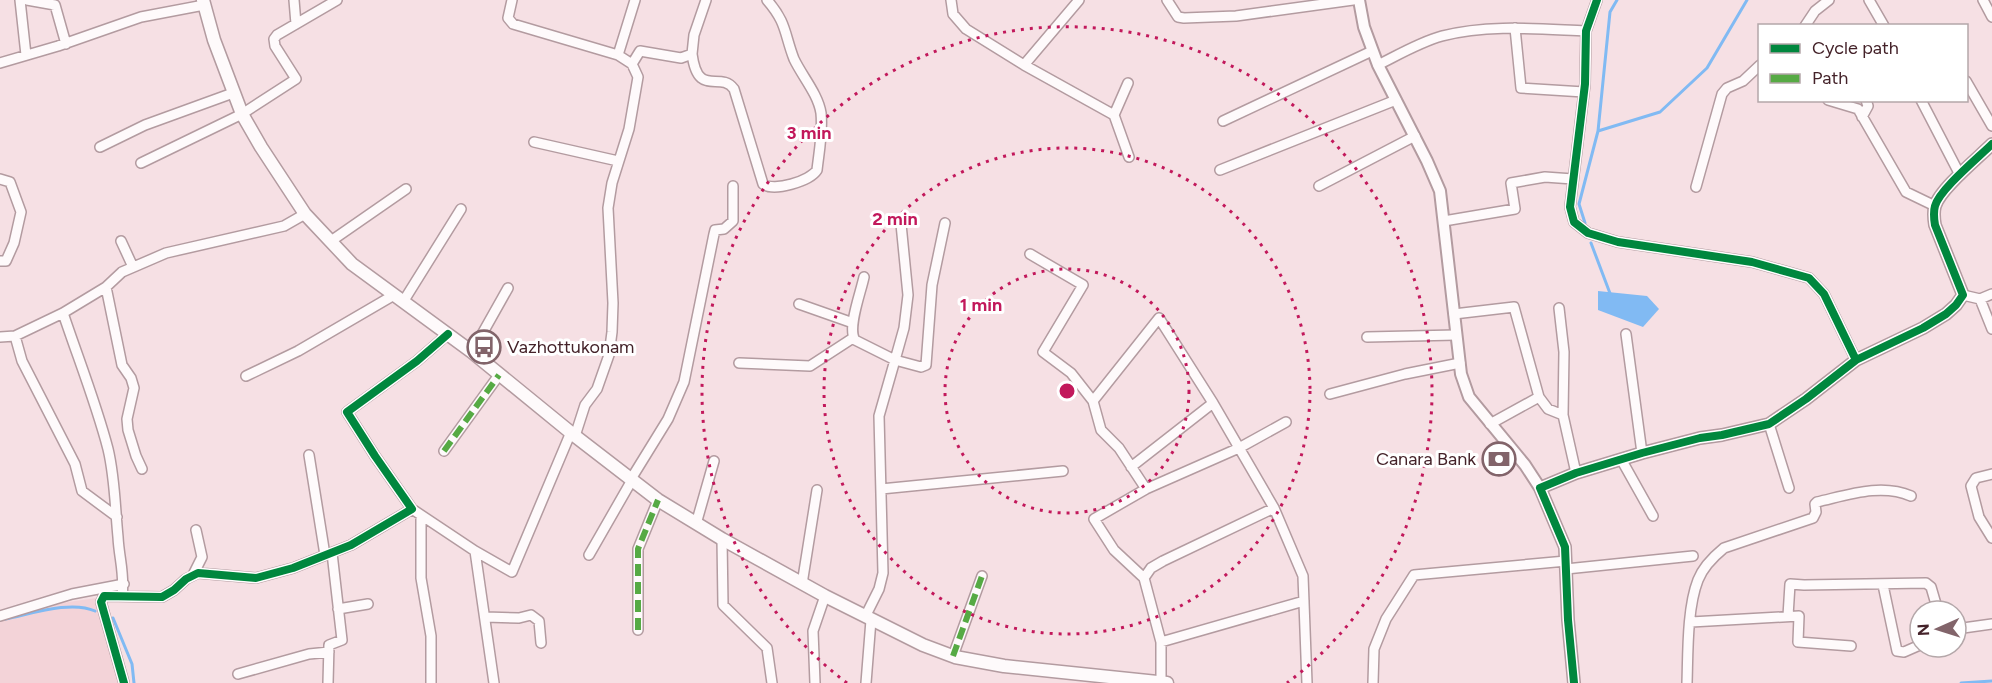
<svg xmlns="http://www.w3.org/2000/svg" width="1992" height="683" viewBox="0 0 1992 683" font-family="Figtree,sans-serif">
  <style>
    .built { fill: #f3d3d8 }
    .water { fill: #81baf3 }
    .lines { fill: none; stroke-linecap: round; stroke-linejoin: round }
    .stream { stroke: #81baf3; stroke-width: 3 }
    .minor-casing { stroke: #b39ba0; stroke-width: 12 }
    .tertiary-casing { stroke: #b39ba0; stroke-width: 14 }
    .secondary-casing { stroke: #b39ba0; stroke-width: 15 }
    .minor { stroke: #fefafb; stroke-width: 9 }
    .tertiary { stroke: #fefafb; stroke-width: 10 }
    .secondary { stroke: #fefafb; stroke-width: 12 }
    .quiet { stroke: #56aa44; stroke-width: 6; stroke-dasharray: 12 6; stroke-linecap: butt }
    .cycleway-casing { stroke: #fff; stroke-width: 11 }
    .cycleway { stroke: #00873e; stroke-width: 8 }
    .ring { fill: none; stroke: #c2185b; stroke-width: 3; stroke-dasharray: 3 6 }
    .labels { text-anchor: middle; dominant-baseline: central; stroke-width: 6; stroke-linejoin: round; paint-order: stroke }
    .poi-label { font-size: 18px; fill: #442229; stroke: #fff; text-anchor: start }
    .centre { fill: #c2185b; stroke: #fff; stroke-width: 3 }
    .ring-label { font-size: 18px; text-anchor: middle; font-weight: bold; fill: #c2185b; stroke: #fff; stroke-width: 6; stroke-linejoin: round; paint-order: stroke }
  </style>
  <rect width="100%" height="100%" fill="#f6e0e4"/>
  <path class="built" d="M96,598L124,683H0V612Z"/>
  <path class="water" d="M1598,291L1647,296L1659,309L1643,327L1598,310Z"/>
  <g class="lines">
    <path class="stream" d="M1598,131L1660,112L1707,68L1747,0
      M1585,223L1579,204L1598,131L1610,12L1617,0
      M1591,243L1611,296
      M113,618L132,664L134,683
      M5,619C31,614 71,600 95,611
      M1961,683L1992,681"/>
    <g class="minor-casing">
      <path id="minor" d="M20,0L26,55
        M27,0L55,5L66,44
        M294,0L296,24
        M512,0L508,18L513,24L618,55L632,64L638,77L629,129L612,183L608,208L613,303L612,332L609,355L597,389L585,405L575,436
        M951,0L953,14L966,29L1024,65L1114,115L1129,157
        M1167,0L1178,17L1184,18L1236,16L1353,0
        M1597,0L1586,31L1585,84L1570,207L1574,222L1588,233L1618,242L1752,262L1809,278L1824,294L1856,360
        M1869,0L1884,26
        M1983,0L1992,17
        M1805,26L1815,11L1829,0
        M1515,28L1521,88L1584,92
        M692,54C698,99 720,70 734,89L763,184C774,192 810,181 817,170C819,152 823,132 821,113C818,94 802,76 794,59C784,33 787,23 767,0
        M618,55L635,0
        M0,63L58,46L141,17L204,5
        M632,64L640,51L681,58L692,54L694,35L706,0
        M1024,65L1079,0
        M1378,65C1398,55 1420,42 1442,36C1489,24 1538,29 1586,31
        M1966,81L1992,126
        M1828,100L1858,109L1906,192L1935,206
        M1921,100L1960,175
        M1114,115L1128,83
        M1862,117L1868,106L1866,100
        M1223,121L1372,51
        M534,142L618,161
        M100,147L145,125L233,93
        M141,163L242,114L296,79L275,46L274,39L277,35L337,0
        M1220,170L1396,100
        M0,179L10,182L21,212L14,243L6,261H0
        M1319,186L1415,136
        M1696,187L1722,94L1727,88L1743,81L1760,65
        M1444,221L1515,209L1511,183L1545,177L1573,179
        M121,241L133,267
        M331,241L406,189
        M1030,254L1083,285L1043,352L1071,373L1093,401L1101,430L1119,448L1146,489
        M864,277C861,292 847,328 855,340L895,360L904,328L908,295L901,224
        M106,287L122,365L131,378L134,388L127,419L128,430L136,456L142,469
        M1963,295L1980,299L1992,294
        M1980,299L1992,329
        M403,302L461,209
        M799,304L853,323
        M1559,308L1564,352L1563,415
        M63,313C78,358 96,403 108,449C115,478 115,507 118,537C119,558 125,575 122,596
        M1454,314L1514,307L1539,397L1548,409L1563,415L1576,473
        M1626,334L1642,453
        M15,336L22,361L75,464L82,491L117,517
        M0,337L15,336L63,313L106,287L122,272L166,253L284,226L305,214
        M1367,337L1456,335
        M472,352L508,288
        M739,363L810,366L853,338
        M246,376L298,351L394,295
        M1330,394L1405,374L1460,363
        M1093,401L1159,318L1213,403L1274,508L1303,576L1307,683
        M1490,424L1539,397
        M1769,424L1789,488
        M444,451L499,375
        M309,455L325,555
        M1621,459L1653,516
        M1131,467L1213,403
        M1992,474L1976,478L1971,486L1979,517L1992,538
        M631,479L668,419L684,382L714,234L715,230L724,229L733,221V186
        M881,489L1063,471
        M412,509L475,551L494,683
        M421,515V578L431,636V683
        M696,524L714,461
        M722,539L723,605L767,648L772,683
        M475,551L512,572L571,432
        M589,555L632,480
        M1566,569L1693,556
        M193,575L202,557L196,530
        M1144,578L1151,568L1163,561L1274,508
        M802,584L817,490
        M1883,585L1897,651L1904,652L1920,645
        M338,609L368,604
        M0,616L72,594L124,584
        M1788,616L1790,584L1804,585L1926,583L1931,587L1938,611
        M485,617L519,618L531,615L539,621L541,643
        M865,617L879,589L883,573L879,416L895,360L921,367L926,365L932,285L945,223
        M1691,622L1799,616L1798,642L1851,646
        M1956,629L1992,624
        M638,630V549L658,500
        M1161,642L1304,601
        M953,656L982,576
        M238,674L309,654L329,652
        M1161,682V642L1144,578L1114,550L1094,519L1146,489L1239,448L1286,422
        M124,683L101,602L104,596L162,597L174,590L186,579L198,573L256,578L293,568L351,545L412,509L375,456L347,412L417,361L448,334
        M328,683L329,645L342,640L332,553
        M815,683L813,631L825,596
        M866,683L871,620
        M1373,683L1374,649L1386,619L1414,575L1566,561
        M1687,683C1688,653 1687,608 1698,580C1703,567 1713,557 1724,548L1813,518L1816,512L1815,504L1817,502C1848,495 1881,483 1911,496"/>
    </g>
    <g class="tertiary-casing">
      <path id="tertiary" d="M1359,0L1364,27L1378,65L1427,161L1440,191L1461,374L1469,397L1525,465L1540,488
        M1574,683L1568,620L1565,547L1540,488L1576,473L1642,453L1700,438L1722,435L1769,424L1806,399L1856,360L1923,328L1946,314L1956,305L1963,295L1935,225C1934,219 1933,213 1935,206C1940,189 1978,158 1992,144"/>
    </g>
    <g class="secondary-casing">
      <path id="secondary" d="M203,0L214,40L242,114L261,147L305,214L352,264L472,352L575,436L658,500L722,539L825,596L923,645L955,657L1004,666L1167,683"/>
    </g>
    <use href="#minor" class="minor"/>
    <use href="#tertiary" class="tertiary"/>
    <use href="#secondary" class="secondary"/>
    <path class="quiet" d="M444,451L499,375
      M638,630V549L658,500
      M953,656L982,576"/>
    <g class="cycleway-casing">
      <path id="cycleway" d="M1597,0L1586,31L1585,84L1570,207L1574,222L1588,233L1618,242L1752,262L1809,278L1824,294L1856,360
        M124,683L101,602L104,596L162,597L174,590L186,579L198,573L256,578L293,568L351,545L412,509L375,456L347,412L417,361L448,334
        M1574,683L1568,620L1565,547L1540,488L1576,473L1642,453L1700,438L1722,435L1769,424L1806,399L1856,360L1923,328L1946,314L1956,305L1963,295L1935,225C1934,219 1933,213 1935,206C1940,189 1978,158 1992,144"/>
    </g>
    <use href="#cycleway" class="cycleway"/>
  </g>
  <g class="ring">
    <circle cx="1067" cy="391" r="122"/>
    <circle cx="1067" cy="391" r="243"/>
    <path d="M847 683A365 365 0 1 1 1287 683"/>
  </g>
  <defs>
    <g id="bus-ring" transform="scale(1.725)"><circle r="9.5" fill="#fff" stroke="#82646a" stroke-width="1.5"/><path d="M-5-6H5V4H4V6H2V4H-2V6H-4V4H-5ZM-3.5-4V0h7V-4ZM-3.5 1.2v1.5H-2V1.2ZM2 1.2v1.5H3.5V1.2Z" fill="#82646a"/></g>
    <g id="bank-ring" transform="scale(1.725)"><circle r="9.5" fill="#fff" stroke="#82646a" stroke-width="1.5"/><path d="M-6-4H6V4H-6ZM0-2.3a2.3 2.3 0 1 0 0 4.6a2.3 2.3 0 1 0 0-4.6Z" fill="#82646a"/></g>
  </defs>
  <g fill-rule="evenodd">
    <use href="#bus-ring" x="484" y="347"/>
    <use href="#bank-ring" x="1499" y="459"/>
  </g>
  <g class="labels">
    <g class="poi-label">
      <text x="507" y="347">Vazhottukonam</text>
      <text x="1476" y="459" text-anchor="end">Canara Bank</text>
    </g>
  </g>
  <circle cx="1067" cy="391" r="9" class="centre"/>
  <g class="ring-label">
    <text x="809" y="139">3 min</text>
    <text x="895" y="225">2 min</text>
    <text x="981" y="311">1 min</text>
  </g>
  <rect x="1758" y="24" width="210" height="78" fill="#ffffff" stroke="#b4a7a9" stroke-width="1.5"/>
  <rect x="1770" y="44" width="30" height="9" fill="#00873e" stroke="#b4a7a9" stroke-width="1.5"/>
  <text x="1812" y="54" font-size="18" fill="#442229">Cycle path</text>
  <rect x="1770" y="74" width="30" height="9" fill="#56aa44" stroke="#b4a7a9" stroke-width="1.5"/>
  <text x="1812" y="84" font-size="18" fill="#442229">Path</text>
  <g transform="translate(1938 629) rotate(267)"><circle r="28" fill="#ffffff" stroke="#b4a7a9" stroke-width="1.5"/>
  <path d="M0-4.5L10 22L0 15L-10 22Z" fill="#82646a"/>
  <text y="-9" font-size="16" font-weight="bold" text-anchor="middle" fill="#442229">N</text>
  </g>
</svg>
